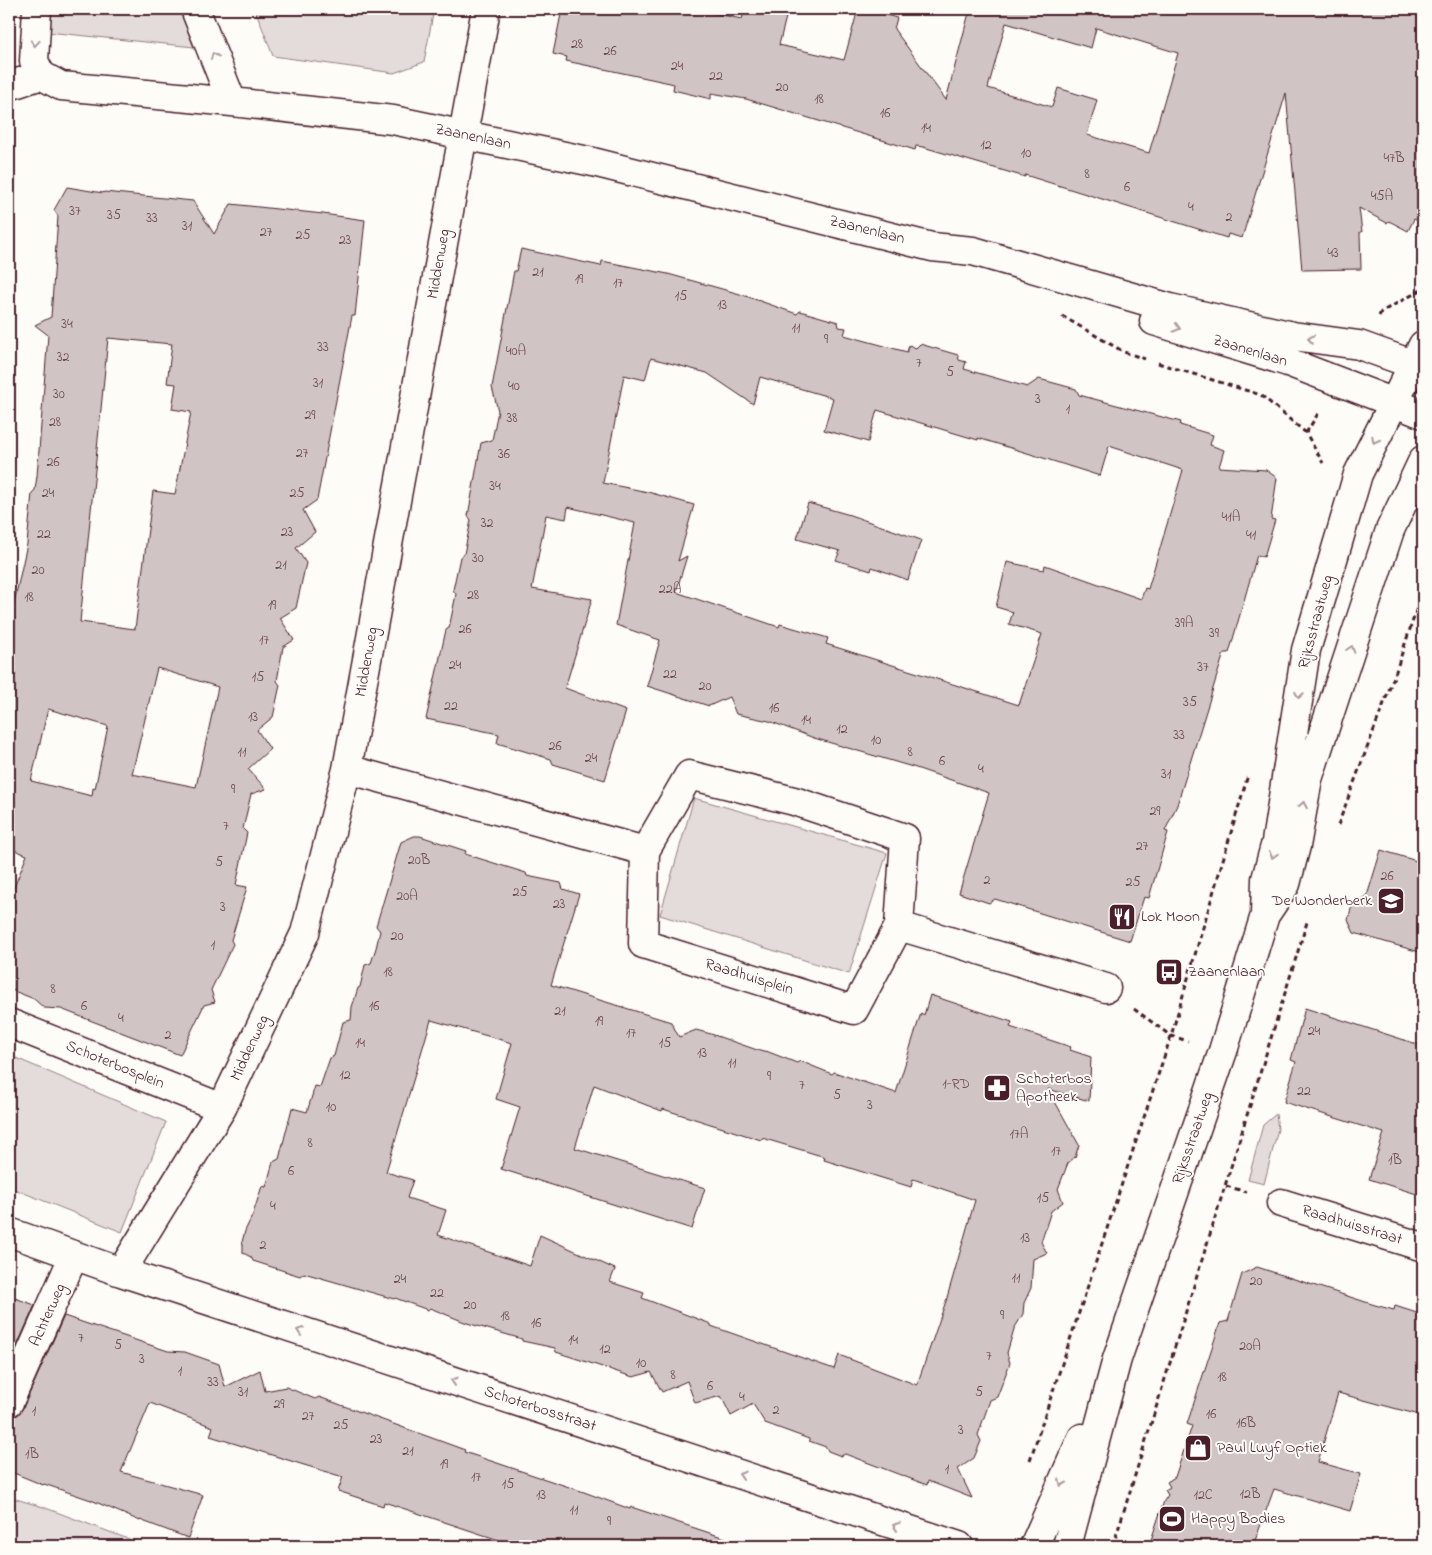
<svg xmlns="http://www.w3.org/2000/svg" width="1432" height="1555" viewBox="0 0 1432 1555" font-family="'Indie Flower',sans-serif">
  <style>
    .green { fill: #e3dcda; stroke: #967e82 }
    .building { fill: #d0c5c4; stroke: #4a1f2b; fill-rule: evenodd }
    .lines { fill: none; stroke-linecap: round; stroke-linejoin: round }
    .minor-casing { stroke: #4a1f2b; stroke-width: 31 }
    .major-casing { stroke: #4a1f2b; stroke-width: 31 }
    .path { stroke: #4a1f2b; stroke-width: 3; stroke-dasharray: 5 4; stroke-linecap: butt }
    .minor { stroke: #fdfcf7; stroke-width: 28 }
    .major { stroke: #fdfcf7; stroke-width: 28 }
    .oneway { stroke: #ac999b }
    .labels { text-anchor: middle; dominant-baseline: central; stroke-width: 4; stroke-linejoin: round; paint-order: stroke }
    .number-label { font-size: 14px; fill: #6c4851 }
    .street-label { font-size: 16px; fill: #4a1f2b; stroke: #fdfcf7 }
    .poi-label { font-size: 16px; fill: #4a1f2b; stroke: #fdfcf7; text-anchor: start }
  </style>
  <rect width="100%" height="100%" fill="#fdfcf7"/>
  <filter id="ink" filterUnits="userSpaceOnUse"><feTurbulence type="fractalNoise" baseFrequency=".02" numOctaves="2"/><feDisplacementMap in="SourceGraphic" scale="10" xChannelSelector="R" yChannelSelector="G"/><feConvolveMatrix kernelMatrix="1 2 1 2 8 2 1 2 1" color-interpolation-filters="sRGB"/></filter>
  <g filter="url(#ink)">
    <path class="green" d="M48,9H179L194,47L47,32Z
      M255,9H434L424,62L394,73L273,56Z
      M694,798L887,853L849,974L660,915Z
      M9,1055L166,1122L122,1232L9,1187Z
      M1276,1114L1278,1129L1264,1184L1248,1180L1263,1125Z
      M9,1497L43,1507L147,1546H9Z"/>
    <path class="building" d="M562,9H692L742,19L745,9H788L779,45L844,60L858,9H864L897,18L894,29L946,100L970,9H1423V223L1414,219L1408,231L1389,221L1387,223L1359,208L1362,232H1360L1361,269L1302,270L1286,93L1242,238L1228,234L1227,238L1025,175V177L923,147L916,146L915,150L746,99L711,93V99L673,90L674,84L670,83L566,61L567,57L553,54ZM1006,23L1091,48L1096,28L1178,53L1149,153L1087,135L1097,100L1058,88L1052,107L988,88Z
      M67,187L103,193L104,192L193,201L214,234L231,204L323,214L365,220L355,316H352L317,500L303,510L315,532L296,548L306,563L296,608L280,618L294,640L283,647L277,681L280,685L273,717L257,730L270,749L248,769L266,789L251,794L243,829L247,833L236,885L247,887L231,940L233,944L211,990L215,1002L204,1005L180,1055L61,1009L44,1008L34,999L9,989V900L27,855L9,848V626L27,544L32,493L35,490L37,476L48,335L35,325L51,317L58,216L54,210ZM108,338L172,344L167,383L176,384L172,409L191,412L175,494L153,491L135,629L80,622ZM157,668L218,687L196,787L132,774ZM48,709L108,726L95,789L93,788L92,796L31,781Z
      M521,249L601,266L602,261L668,274L740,294L797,314L800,311L838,322L839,327L846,328L844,335L907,352L909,345L916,348L920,344L958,355L959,360L966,362L964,369L1027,387L1039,379L1076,389L1079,395L1181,422L1180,425L1213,435L1210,445L1224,450L1219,467L1266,470L1277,478L1271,519L1275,520L1264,557L1257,555L1229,653H1224L1177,805L1165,831L1168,832L1149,898L1144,897L1130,941L995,899L989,903L959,893L989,793L916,768L814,738L769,721L736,714L729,697L709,706L647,686L660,640L616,625L635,523L568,507L566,519L546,515L532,589L592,599L565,688L626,711L605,780L553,764L551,759L497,743L499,734L426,719L446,630L449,628L453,609L456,594L453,590L460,557L464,554L471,520L468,516L481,443L492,440L498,411L492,387L514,271H516ZM651,358L707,373L753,404L760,377L833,398L824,430L868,442L877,410L978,440V438L1037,456L1100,476L1109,446L1183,470L1148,589L1145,588L1141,599L1045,565L1044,570L1007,562L996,607L1013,612L1009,624L1042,634L1019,705L826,644L828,638L780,624L779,627L676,592L687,556L678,561L694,505L648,492L603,483L624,375L645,380Z
      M808,503L850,515L921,540L908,580L872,567L871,571L836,560L840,551L797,539Z
      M414,836H420L466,851L465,854L526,873L527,876L561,883L563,889L579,894L551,985L671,1022L679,1037L696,1030L711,1034L763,1052L766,1051L797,1063L800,1061L832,1074L834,1072L896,1093L921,1013L924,1015L930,995L1012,1022L1010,1027L1071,1047L1070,1050L1091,1057L1089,1101L1048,1089L1079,1145L1075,1157L1068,1163L1058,1189L1063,1202L1051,1211L1041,1242L1047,1253L1033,1259L1031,1288L1024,1303L1023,1314L1014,1329L1007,1353L1010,1363L997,1397L990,1400L978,1435L981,1441L974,1458L958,1469L972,1498L928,1481L927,1485L845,1454L841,1456L828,1451L826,1447L809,1441V1439L765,1423L753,1404L731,1416L721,1396L695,1403L687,1381L662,1392L651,1372L633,1377L556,1352L555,1348L522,1341V1339L467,1323L430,1308L428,1310L395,1298L394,1299L304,1273L300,1276L253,1261L251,1257L243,1253V1245L242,1242L245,1231L253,1214L262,1186L266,1187L273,1162L279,1159L292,1108L307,1112L315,1086L320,1087L330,1058L334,1056L343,1022L351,1020L352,1007L358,988L360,987L365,965L371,963L376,948L380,931L376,926L401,842ZM431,1020L512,1043L496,1099L520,1107L501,1169L692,1229L705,1188L575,1148L594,1085L662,1111L663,1109L761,1140L762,1138L825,1157L824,1160L911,1187L913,1179L975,1200L946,1301L917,1385L839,1355L834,1369L711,1326V1324L642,1298L644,1293L610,1282L615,1269L540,1235L530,1266L438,1235L446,1210L407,1198L413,1180L386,1172Z
      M1381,850L1423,863V953L1354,933L1348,920L1352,905L1367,896Z
      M1305,1008L1423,1046V1196L1369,1179L1384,1133L1284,1102L1296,1062L1291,1060Z
      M1257,1267L1375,1305L1394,1310L1395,1306L1423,1315V1416L1338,1393L1318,1462L1361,1474L1350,1511L1274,1489L1253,1546H1149L1164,1501L1168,1495L1165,1490L1170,1487L1167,1482L1175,1477L1192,1426L1187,1424L1220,1323L1228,1321L1242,1274Z
      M9,1296L35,1305L9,1364Z
      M64,1316L168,1351L185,1352L219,1364L225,1387L260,1370L265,1391L286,1387L315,1399L319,1397L465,1450L464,1452L584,1492L630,1509L631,1507L731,1540L730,1546H517L384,1502L383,1506L338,1491L343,1477L210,1436L213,1427L150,1403L121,1472L203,1495L188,1538L140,1520V1521L91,1500L44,1484L43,1485L9,1471V1417L18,1415L23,1408Z"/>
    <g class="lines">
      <g class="minor-casing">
        <path id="minor" d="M37,9L34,61L41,75
          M195,9L232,102
          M9,86L41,75L61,86L232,102L393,120L593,162L932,247L973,251L1170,308L1293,336L1359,345L1423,368
          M1154,321L1288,362L1423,414
          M347,769L645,851
          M689,775L794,801L905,838L899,926L854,1010L643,944L645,851Z
          M899,926L1106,988
          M9,1023L222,1108
          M1281,1203L1423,1247
          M9,1232L121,1272L959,1546
          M121,1272L222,1108L305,933L347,769L486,9
          M9,1402L74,1255"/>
      </g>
      <g class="major-casing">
        <path id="major" d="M1265,915L1286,884L1296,846L1308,779L1390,530L1423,460
          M1034,1546L1082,1438
          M1067,1546L1117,1359L1223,1051L1265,915L1266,879L1276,842L1306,650L1347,512L1358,474L1423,345"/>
      </g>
      <path class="path" d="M1062,316L1124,352L1145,359
        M1379,316L1381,312L1423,289
        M1158,363L1261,395L1306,433L1323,463
        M1306,433L1319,412
        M1338,825L1395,674L1423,590
        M1134,1009L1171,1036L1188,1041
        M1226,1186L1247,1192
        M1030,1460L1171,1036L1248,775
        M1113,1546L1308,919"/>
      <use href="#minor" class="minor"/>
      <use href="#major" class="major"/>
    </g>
    <defs><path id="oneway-chevron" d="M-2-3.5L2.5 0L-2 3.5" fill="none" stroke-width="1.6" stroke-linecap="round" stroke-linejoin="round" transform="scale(1.25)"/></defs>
    <g class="oneway">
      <use href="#oneway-chevron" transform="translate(35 43) rotate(94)"/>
      <use href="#oneway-chevron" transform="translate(214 56) rotate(-112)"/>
      <use href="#oneway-chevron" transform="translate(1177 328) rotate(17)"/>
      <use href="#oneway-chevron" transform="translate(1311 339) rotate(-172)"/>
      <use href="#oneway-chevron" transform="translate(1375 440) rotate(117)"/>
      <use href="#oneway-chevron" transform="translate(1351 649) rotate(-72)"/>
      <use href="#oneway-chevron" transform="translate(1299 695) rotate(99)"/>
      <use href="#oneway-chevron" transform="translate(1303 805) rotate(-80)"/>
      <use href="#oneway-chevron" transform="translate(1273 855) rotate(106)"/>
      <use href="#oneway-chevron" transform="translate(300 1331) rotate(-162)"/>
      <use href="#oneway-chevron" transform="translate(454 1381) rotate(-162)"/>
      <use href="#oneway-chevron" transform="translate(742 1475) rotate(-162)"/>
      <use href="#oneway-chevron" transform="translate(1062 1483) rotate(114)"/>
      <use href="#oneway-chevron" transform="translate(896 1526) rotate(-162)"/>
    </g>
  </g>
  <defs>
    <g id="school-square" transform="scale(1.4375)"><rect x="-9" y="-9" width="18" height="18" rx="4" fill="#4a1f2b" stroke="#fdfcf7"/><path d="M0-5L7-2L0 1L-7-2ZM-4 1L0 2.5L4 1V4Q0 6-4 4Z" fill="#fff"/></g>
    <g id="restaurant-square" transform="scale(1.4375)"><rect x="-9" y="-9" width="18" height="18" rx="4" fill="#4a1f2b" stroke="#fdfcf7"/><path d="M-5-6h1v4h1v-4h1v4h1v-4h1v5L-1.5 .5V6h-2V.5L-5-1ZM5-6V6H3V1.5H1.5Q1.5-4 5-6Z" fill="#fff"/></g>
    <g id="bus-square" transform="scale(1.4375)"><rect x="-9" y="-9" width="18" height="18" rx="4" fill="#4a1f2b" stroke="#fdfcf7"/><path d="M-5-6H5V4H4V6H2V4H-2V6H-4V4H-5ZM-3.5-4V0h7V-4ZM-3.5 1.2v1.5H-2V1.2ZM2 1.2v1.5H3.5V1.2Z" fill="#fff"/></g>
    <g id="pharmacy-square" transform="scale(1.4375)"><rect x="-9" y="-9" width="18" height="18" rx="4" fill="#4a1f2b" stroke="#fdfcf7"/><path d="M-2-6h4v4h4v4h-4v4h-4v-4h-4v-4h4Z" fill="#fff"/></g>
    <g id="shop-square" transform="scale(1.4375)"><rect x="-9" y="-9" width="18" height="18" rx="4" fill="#4a1f2b" stroke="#fdfcf7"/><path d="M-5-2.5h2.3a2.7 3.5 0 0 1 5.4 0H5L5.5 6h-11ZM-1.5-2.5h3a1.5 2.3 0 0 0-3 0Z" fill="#fff"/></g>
    <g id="stadium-square" transform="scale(1.4375)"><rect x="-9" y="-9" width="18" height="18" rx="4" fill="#4a1f2b" stroke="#fdfcf7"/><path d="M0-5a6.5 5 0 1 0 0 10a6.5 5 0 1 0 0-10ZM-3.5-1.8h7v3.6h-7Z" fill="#fff"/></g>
  </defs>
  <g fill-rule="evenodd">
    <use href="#school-square" x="1391" y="901"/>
    <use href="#restaurant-square" x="1122" y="917"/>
    <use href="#bus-square" x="1169" y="972"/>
    <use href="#pharmacy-square" x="997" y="1088"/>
    <use href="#shop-square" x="1198" y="1448"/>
    <use href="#stadium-square" x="1172" y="1519"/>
  </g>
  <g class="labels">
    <g class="number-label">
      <text x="577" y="44">28</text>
      <text x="610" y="51">26</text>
      <text x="677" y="66">24</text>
      <text x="716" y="76">22</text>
      <text x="782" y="87">20</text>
      <text x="819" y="99">18</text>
      <text x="885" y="113">16</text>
      <text x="926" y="128">14</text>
      <text x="986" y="145">12</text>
      <text x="1026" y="153">10</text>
      <text x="1394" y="158">47B</text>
      <text x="1087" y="174">8</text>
      <text x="1127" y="187">6</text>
      <text x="1382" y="196">45A</text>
      <text x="1191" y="207">4</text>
      <text x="75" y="211">37</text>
      <text x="114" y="215">35</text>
      <text x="1229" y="217">2</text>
      <text x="152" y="218">33</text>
      <text x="187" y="226">31</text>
      <text x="266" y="232">27</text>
      <text x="303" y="235">25</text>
      <text x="345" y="240">23</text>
      <text x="1333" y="253">43</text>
      <text x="538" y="272">21</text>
      <text x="579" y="279">19</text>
      <text x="618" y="283">17</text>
      <text x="681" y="296">15</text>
      <text x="722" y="305">13</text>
      <text x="67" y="324">34</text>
      <text x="796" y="328">11</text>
      <text x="826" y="339">9</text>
      <text x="323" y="347">33</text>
      <text x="516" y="351">40A</text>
      <text x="63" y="357">32</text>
      <text x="919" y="363">7</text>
      <text x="950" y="372">5</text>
      <text x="318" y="383">31</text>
      <text x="514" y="386">40</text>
      <text x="59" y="394">30</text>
      <text x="1038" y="399">3</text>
      <text x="1068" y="409">1</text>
      <text x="310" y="415">29</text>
      <text x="512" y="418">38</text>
      <text x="55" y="422">28</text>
      <text x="302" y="453">27</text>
      <text x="504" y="454">36</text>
      <text x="53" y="462">26</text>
      <text x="495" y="486">34</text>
      <text x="48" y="493">24</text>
      <text x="297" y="493">25</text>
      <text x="1231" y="517">41A</text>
      <text x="487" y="523">32</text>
      <text x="287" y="532">23</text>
      <text x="44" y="534">22</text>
      <text x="1251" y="535">41</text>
      <text x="478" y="558">30</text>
      <text x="281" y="565">21</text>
      <text x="38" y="570">20</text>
      <text x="670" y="589">22A</text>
      <text x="473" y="595">28</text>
      <text x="29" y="597">18</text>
      <text x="272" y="605">19</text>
      <text x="1184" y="623">39A</text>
      <text x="465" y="629">26</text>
      <text x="1214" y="633">39</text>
      <text x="264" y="640">17</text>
      <text x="455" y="665">24</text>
      <text x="1203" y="667">37</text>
      <text x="670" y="674">22</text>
      <text x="258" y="677">15</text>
      <text x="705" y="686">20</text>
      <text x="1190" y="702">35</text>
      <text x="451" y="706">22</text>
      <text x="774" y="708">16</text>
      <text x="253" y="717">13</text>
      <text x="806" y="720">14</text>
      <text x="842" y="729">12</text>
      <text x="1179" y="735">33</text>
      <text x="876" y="740">10</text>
      <text x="555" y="746">26</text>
      <text x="242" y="752">11</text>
      <text x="910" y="752">8</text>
      <text x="591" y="758">24</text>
      <text x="942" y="761">6</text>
      <text x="981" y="769">4</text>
      <text x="1166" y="774">31</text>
      <text x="233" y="789">9</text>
      <text x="1155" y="811">29</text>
      <text x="226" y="826">7</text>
      <text x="1142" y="846">27</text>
      <text x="419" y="860">20B</text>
      <text x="219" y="862">5</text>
      <text x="1387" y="876">26</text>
      <text x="987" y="880">2</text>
      <text x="1133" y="882">25</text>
      <text x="520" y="892">25</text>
      <text x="407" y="896">20A</text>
      <text x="559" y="904">23</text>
      <text x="223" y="907">3</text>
      <text x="397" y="936">20</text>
      <text x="213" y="945">1</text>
      <text x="388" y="972">18</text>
      <text x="53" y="989">8</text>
      <text x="84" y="1006">6</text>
      <text x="374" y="1006">16</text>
      <text x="560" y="1011">21</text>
      <text x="121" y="1018">4</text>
      <text x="599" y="1021">19</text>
      <text x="1314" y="1031">24</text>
      <text x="631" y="1033">17</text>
      <text x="168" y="1035">2</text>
      <text x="360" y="1043">14</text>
      <text x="665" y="1043">15</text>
      <text x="702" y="1053">13</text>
      <text x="732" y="1063">11</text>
      <text x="345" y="1075">12</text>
      <text x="769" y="1076">9</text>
      <text x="956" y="1084">1-RD</text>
      <text x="802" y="1085">7</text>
      <text x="1304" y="1091">22</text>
      <text x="837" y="1095">5</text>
      <text x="870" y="1105">3</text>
      <text x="331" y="1107">10</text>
      <text x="1019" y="1134">17A</text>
      <text x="310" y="1143">8</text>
      <text x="1056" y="1151">17</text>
      <text x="1395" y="1160">1B</text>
      <text x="291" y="1171">6</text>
      <text x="1043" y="1198">15</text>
      <text x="273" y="1206">4</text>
      <text x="1025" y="1238">13</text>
      <text x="263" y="1245">2</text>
      <text x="1016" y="1278">11</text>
      <text x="400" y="1279">24</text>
      <text x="1256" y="1281">20</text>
      <text x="437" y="1293">22</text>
      <text x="470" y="1305">20</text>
      <text x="1002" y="1315">9</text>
      <text x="505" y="1316">18</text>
      <text x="536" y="1323">16</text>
      <text x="81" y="1338">7</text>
      <text x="573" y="1340">14</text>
      <text x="118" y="1345">5</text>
      <text x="1250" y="1346">20A</text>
      <text x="605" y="1349">12</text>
      <text x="989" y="1356">7</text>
      <text x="142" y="1359">3</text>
      <text x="641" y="1363">10</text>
      <text x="180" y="1371">1</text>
      <text x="673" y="1375">8</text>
      <text x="1222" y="1377">18</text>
      <text x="213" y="1382">33</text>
      <text x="710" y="1386">6</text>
      <text x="243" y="1392">31</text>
      <text x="979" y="1392">5</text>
      <text x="742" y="1397">4</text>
      <text x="279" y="1404">29</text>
      <text x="776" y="1410">2</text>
      <text x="34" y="1411">1</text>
      <text x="1211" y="1414">16</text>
      <text x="308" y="1416">27</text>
      <text x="1246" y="1423">16B</text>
      <text x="341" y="1425">25</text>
      <text x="961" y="1430">3</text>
      <text x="376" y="1439">23</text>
      <text x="408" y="1451">21</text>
      <text x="32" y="1454">1B</text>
      <text x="444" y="1464">19</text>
      <text x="947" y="1469">1</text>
      <text x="476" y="1477">17</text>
      <text x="508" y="1484">15</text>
      <text x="1250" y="1494">12B</text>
      <text x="541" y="1495">13</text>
      <text x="1203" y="1495">12C</text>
      <text x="574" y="1510">11</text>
      <text x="609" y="1521">9</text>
    </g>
    <g class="street-label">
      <text transform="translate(473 137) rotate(12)">Zaanenlaan</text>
      <text transform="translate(867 230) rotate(14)">Zaanenlaan</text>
      <text transform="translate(439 264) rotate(-80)">Middenweg</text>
      <text transform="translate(1250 351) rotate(17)">Zaanenlaan</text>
      <text transform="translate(1316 622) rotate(-75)">Rijksstraatweg</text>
      <text transform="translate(367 662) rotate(-80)">Middenweg</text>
      <text transform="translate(749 977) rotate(17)">Raadhuisplein</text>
      <text transform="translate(250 1048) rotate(-65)">Middenweg</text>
      <text transform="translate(115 1065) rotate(22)">Schoterbosplein</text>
      <text transform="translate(1193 1138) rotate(-71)">Rijksstraatweg</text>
      <text transform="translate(1352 1225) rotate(17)">Raadhuisstraat</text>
      <text transform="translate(48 1315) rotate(-66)">Achterweg</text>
      <text transform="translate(540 1409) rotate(18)">Schoterbosstraat</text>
    </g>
    <g class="poi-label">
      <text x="1372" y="901" text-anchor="end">De Wonderberk</text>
      <text x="1141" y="917">Lok Moon</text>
      <text x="1188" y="972">Zaanenlaan</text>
      <text x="1016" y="1079">Schoterbos<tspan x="1016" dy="18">Apotheek</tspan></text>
      <text x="1217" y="1448">Paul Luyf Optiek</text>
      <text x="1191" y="1519">Happy Bodies</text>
    </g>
  </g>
  <rect width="1432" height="1555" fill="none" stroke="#fdfcf7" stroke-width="30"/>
  <rect x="15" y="15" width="1402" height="1525" fill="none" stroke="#4a1f2b" stroke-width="2" filter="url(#ink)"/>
</svg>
